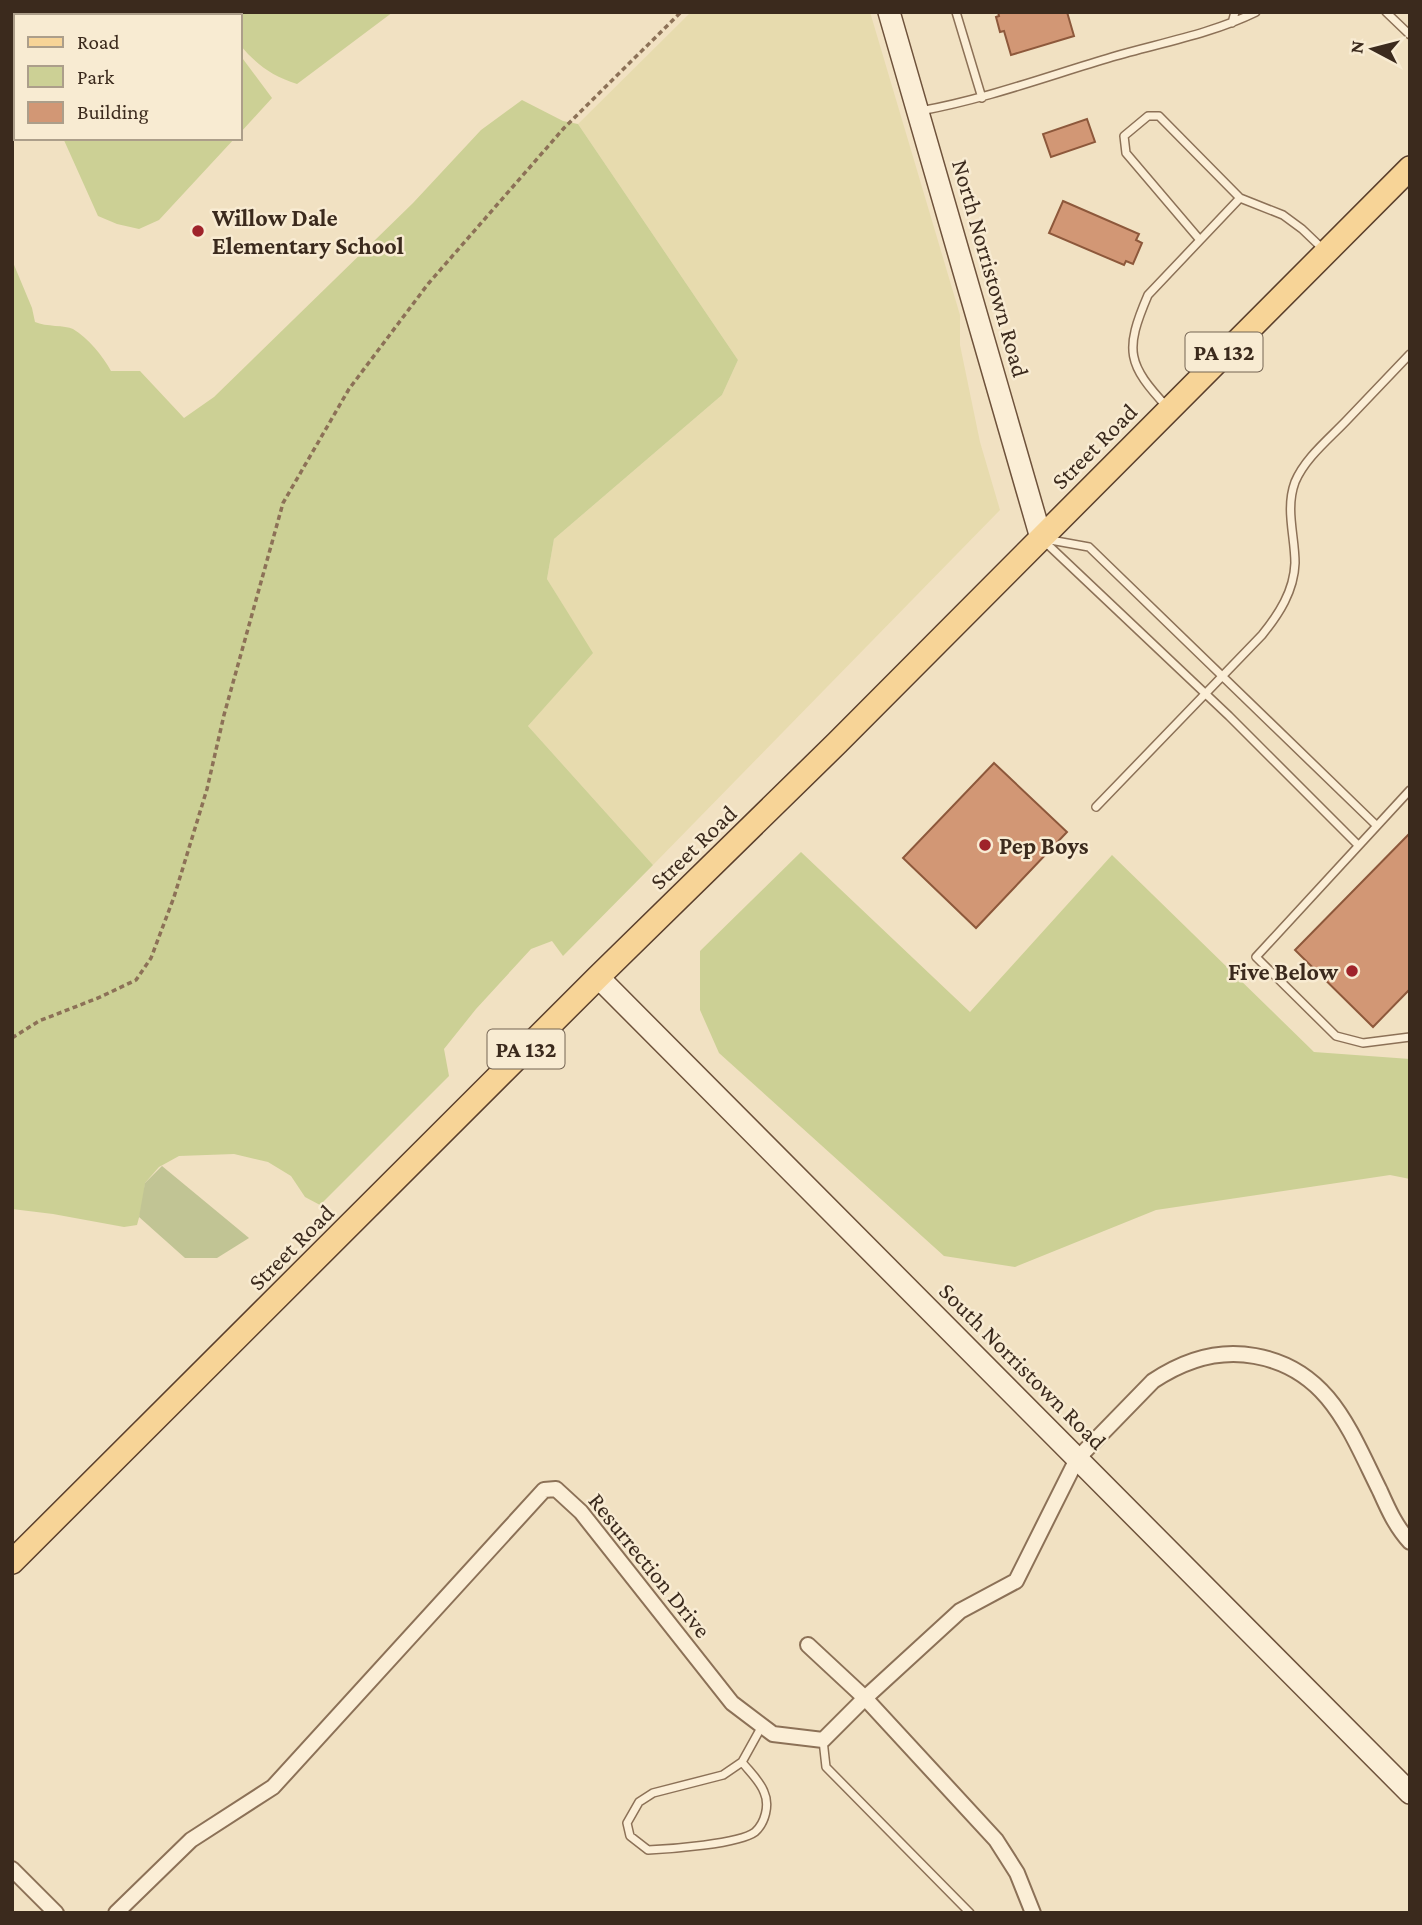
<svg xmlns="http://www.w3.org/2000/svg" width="1422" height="1925" viewBox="0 0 1422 1925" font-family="'Crimson Pro',serif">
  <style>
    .farmland { fill: #e7dbae }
    .green { fill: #ccd095 }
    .cemetery { fill: #c1c494 }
    .building { fill: #d29775; stroke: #8d583b; stroke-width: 2 }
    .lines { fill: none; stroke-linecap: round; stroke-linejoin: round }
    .lane-casing { stroke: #8c7157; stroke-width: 10 }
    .street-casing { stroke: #8c7157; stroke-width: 18 }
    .secondary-casing { stroke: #6e523b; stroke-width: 24 }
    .primary-casing { stroke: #5a3f2c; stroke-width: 26 }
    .path { stroke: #8c7157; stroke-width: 3.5; stroke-dasharray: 5 3.5; stroke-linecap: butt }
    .lane { stroke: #fbeed6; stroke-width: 7 }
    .street { stroke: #fbeed6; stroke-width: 14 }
    .secondary { stroke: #fbeed6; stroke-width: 21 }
    .primary { stroke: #f7d497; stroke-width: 23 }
    .poi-dot { fill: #9f232a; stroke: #f8ebd2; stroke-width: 2.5 }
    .labels { text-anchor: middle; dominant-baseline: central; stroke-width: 5; stroke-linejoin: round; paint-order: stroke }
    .shield { fill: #f8ebd2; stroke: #746453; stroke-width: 2 }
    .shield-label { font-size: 23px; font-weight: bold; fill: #3b2a1d }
    .poi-label { font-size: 24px; font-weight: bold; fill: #3b2a1d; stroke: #f8ebd2; text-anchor: start }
    .street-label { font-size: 24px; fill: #3b2a1d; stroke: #f8ebd2 }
  </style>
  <rect width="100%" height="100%" fill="#f1e1c2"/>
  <path class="farmland" d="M691,12H870L960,315V345L980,442L1000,510L653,865L528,726L592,653L547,579L554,539L722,395L738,360L578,124Z"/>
  <path class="green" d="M69,12H207L210,16H66Z
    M215,12H393L297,84C272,76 257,65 240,45V16H217Z
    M240,55L272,98L240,133Z
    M522,100L563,121L578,124L738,360L722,395L554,539L547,579L593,653L528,726L653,865L563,956L552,941L531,949L476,1009L444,1049L449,1076L320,1205L305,1197L291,1176L268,1162L234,1154L179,1156L159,1167L145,1183L144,1199L137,1225L124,1227L53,1214L12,1209V260L32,308L35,322C46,327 65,325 73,329C88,338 103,356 111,371H140L184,418L214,397L252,360L413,203L481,130Z
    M63,138H235L159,220L139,229L117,224L98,216Z
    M801,852L970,1012L1112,855L1314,1052L1410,1059V1179L1390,1175L1156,1210L1015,1267L944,1256L719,1053L700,1010V951Z"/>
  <path class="cemetery" d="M162,1166L249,1238L217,1258H185L139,1217L145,1183Z"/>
  <path class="building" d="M998,12H1067L1074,36L1011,55L1004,31L1000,32L996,17L999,16Z
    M1087,119L1095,142L1051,157L1043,134Z
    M1063,201L1139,234L1136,240L1142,243L1133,264L1126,261L1124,265L1049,233Z
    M994,763L1067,832L976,928L903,858Z
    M1410,833V989L1373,1027L1295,950Z"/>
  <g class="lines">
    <g class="lane-casing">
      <path id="lane" d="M956,12L982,98
        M1386,12L1410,35
        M1232,23L1235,12
        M920,111C986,99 1048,76 1112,57C1160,43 1211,34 1256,12
        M1200,240L1126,153L1124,136L1148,116H1159L1240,198
        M1168,408C1127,364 1124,351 1148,295L1240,198L1283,215L1302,229L1325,251
        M1045,539L1089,547L1376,825
        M1044,541L1229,716L1358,845
        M1410,790L1256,957L1336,1036L1363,1043L1410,1037
        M1096,807L1262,635C1279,614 1294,591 1295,563C1295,536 1285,509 1295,482C1305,458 1329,439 1347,420C1368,398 1389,376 1410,354
        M823,1740L826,1767L970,1913
        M742,1762C749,1771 760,1781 764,1792C770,1805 765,1823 755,1832C739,1844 670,1849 648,1850L630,1836L627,1823L639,1802L653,1793L723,1775L742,1762L762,1726"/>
    </g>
    <g class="street-casing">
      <path id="street" d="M808,1645L865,1698L996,1840L1017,1873L1033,1913
        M12,1869L56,1913
        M116,1913L191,1840L273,1787L544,1490L556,1489L581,1512L732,1703L773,1734L823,1740L865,1698L960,1611L1016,1581L1077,1459L1153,1381C1183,1361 1218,1349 1255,1356C1329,1369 1350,1431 1380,1491C1388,1509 1396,1527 1410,1542"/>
    </g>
    <g class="secondary-casing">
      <path id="secondary" d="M889,12L1041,538
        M598,977L1410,1793"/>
    </g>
    <g class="primary-casing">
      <path id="primary" d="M12,1562L598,977L837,743L1410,168"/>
    </g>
    <path class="path" d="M12,1038L39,1021L98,998L136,980L151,958L174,897L207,789L224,715L283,503L349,389L428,284L564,128L681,12"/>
    <use href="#lane" class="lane"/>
    <use href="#street" class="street"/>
    <use href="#secondary" class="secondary"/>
    <use href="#primary" class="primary"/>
  </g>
  <g class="poi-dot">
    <circle cx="198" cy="231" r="7"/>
    <circle cx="985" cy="845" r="7"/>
    <circle cx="1352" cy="971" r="7"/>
  </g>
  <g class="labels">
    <g class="shield">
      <rect x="1185.5" y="332.5" width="77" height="39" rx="5"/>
      <rect x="487.5" y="1029.5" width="77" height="39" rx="5"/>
    </g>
    <g class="shield-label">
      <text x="1224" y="352">PA 132</text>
      <text x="526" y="1049">PA 132</text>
    </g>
    <g class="poi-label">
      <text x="212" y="217">Willow Dale<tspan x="212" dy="28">Elementary School</tspan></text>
      <text x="999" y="845">Pep Boys</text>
      <text x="1338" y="971" text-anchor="end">Five Below</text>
    </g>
    <g class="street-label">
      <text transform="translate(991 268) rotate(74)">North Norristown Road</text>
      <text transform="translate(1094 446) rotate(-45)">Street Road</text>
      <text transform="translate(693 847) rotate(-44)">Street Road</text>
      <text transform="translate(291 1247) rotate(-45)">Street Road</text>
      <text transform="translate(1023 1366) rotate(45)">South Norristown Road</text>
      <text transform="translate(650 1565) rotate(51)">Resurrection Drive</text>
    </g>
  </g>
  <rect width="1422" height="1925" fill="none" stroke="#3b2a1d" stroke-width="28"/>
  <rect x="14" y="14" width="228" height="126" fill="#f8ebd2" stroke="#ac9e8a" stroke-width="2"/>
  <rect x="28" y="37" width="35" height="10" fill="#f7d497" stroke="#ac9e8a" stroke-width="2"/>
  <text x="77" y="49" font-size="21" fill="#3b2a1d">Road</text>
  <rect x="28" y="66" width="35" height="21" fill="#ccd095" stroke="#ac9e8a" stroke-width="2"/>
  <text x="77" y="84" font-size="21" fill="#3b2a1d">Park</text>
  <rect x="28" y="102" width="35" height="21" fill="#d29775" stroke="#ac9e8a" stroke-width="2"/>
  <text x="77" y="119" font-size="21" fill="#3b2a1d">Building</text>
  <g transform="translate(1373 49) rotate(277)" stroke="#f8ebd2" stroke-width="5" paint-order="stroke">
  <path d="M0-5L12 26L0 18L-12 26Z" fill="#3b2a1d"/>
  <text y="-10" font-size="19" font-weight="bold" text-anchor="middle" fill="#3b2a1d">N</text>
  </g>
</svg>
